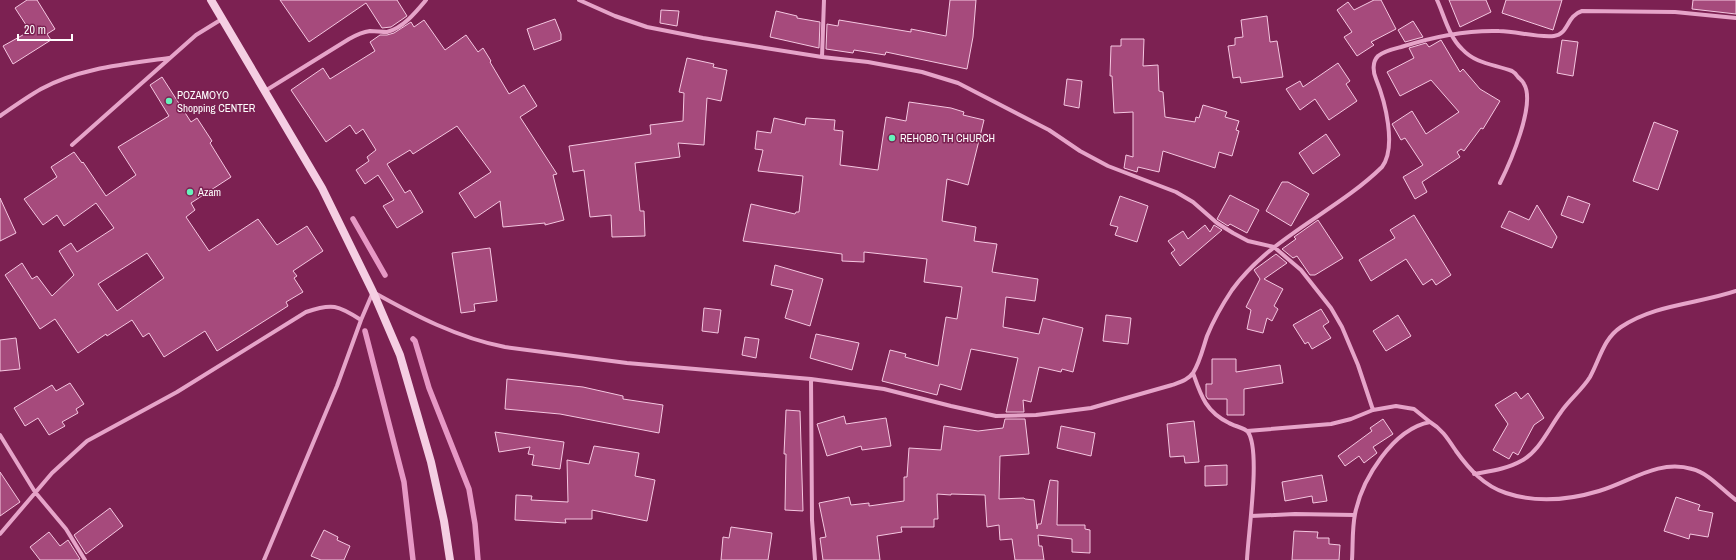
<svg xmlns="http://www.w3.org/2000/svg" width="1736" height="560" viewBox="0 0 1736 560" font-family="'Archivo Narrow',sans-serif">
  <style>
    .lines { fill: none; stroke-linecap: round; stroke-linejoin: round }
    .stream { stroke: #e798c5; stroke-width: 5.5 }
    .building { fill: #a64a7c; stroke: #f5c7e1; fill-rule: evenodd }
    .street { stroke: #e6a4c9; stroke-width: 4 }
    .secondary { stroke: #f5cee3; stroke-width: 8 }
    .poi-dot { fill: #66f3bb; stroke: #7c2152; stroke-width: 1.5 }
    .labels { text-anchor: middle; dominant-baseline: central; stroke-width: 3; stroke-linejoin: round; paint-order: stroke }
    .poi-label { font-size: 11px; fill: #fff; stroke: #7c2152; text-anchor: start }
  </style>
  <rect width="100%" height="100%" fill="#7c2152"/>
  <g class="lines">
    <path class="stream" d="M353,219L385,275
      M365,331L404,482L413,560
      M413,339L415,341L429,388L469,489L475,524L478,560"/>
  </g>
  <path class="building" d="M27,0H37L55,29L47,34L51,40L13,64L3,46L30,31L15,8Z
    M280,0H397L407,16L391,27L382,28L366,3L309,42Z
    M950,0H976L973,37L967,69L886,52L885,55L854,50L853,53L826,49L827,24L838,26L839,20L911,32V29L946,36Z
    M1374,0H1381L1396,29L1371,42L1374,45L1357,56L1344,37L1352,32L1337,10L1348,2L1354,10Z
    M1449,0H1486L1491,12L1460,27Z
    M1506,0H1562L1553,30L1502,13Z
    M1693,0H1736V14L1692,9Z
    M661,10L679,11L677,26L660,23Z
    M776,11L797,16V18L820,22L819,48L770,37Z
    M1267,16L1270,42L1277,41L1283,77L1241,83L1240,77L1233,78L1228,46L1235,45V38L1243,37L1241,20Z
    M555,19L561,34V40L534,50L527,29Z
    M424,20L445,50L466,35L478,52L483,48L491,61L490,62L509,94L524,85L537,106L520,117L557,174L553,175L564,220L545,225V223L503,227L500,201L475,218L459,193L491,172L457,126L413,154L410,150L387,164L405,193L410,190L423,212L397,228L383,206L394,200L378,175L365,184L356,170L369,161L367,157L376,150L363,129L356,134L350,125L326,142L291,90L323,68L330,79L375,51L370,42L380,35H387L394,33L411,22L414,27Z
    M1413,21L1423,37L1405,42L1398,30Z
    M1121,39H1144L1143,66L1158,65L1159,91L1163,92L1165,117L1195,122L1196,117L1199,118L1203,105L1227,112L1225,117L1239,121L1236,130L1239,131L1232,156L1219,152L1215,168L1163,151L1159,172L1138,167L1137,172L1124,168L1126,155L1133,157V112L1114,113L1112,76H1110L1111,46H1121Z
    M1441,40L1460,72L1463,69L1480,89L1500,101L1483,129L1481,128L1464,151L1461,149L1457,152L1460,157L1422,182L1427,192L1415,199L1403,177L1423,165L1405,138L1401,140L1392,124L1412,111L1426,134L1459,112L1431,80L1400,96L1387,72L1414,58L1409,48L1426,43L1429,47Z
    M1562,40L1578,42L1573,76L1557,73Z
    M687,58L714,64L713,67L727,70L721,101L707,98L704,145L678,143L680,157L635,163L640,211H644L645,236L612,237L611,215L590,217L584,170L573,172L569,146L651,134L650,125L683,121L684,93L679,92Z
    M1338,63L1350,81L1346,84L1357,101L1329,120L1315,99L1300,110L1286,89L1300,81L1303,87Z
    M162,77L191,122L197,118L212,141L210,143L231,177L191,203L195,210L186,217L209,251L258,219L277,245L307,226L323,251L293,271L297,276L294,278L303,292L286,302L288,306L217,351L205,331L164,357L149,333L143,337L132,320L107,336L106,334L78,353L55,319L40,329L5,275L22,263L32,279L37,276L52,296L74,275L59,251L71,243L77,252L114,228L96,203L64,226L57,215L43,225L24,199L57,177L51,167L74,152L82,163L83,162L106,196L136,175L118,147L169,116L150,85ZM147,253L164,278L117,311L98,284Z
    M1067,79L1082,81L1079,108L1064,105Z
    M909,102L951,108L964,112L963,115L984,120L968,185L947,179L942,221L976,227L974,241L997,244L992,272L1038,279L1035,301L1006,297L1003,327L1039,334L1043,318L1083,328L1073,372L1062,369L1061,372L1039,367L1031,402L1023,400L1024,412H1006L1018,358L971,349L961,390L940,384L937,395L882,381L890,350L906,354L905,357L938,366L946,317L957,319L962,287L924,282L927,259L864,252V262L842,261V254L743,241L751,204L795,214L796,212H799L803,176L758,171L763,150L755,149L757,131L771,133L774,118L805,125L806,118L835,120L834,130L843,131L840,165L878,170L886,117L906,121Z
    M1654,122L1678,131L1658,190L1633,181Z
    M1326,134L1340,155L1313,174L1299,153Z
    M1282,182H1288L1309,194L1291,226L1266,211Z
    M1230,195L1259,210L1247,233L1230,224L1228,226L1217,219Z
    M1120,196L1148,206L1137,242L1115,235L1118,227L1110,225Z
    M1568,196L1590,204L1583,223L1561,215Z
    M0,198L16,233L0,241Z
    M1537,205L1557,237L1552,248L1501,227L1509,211L1529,220Z
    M1414,215L1451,275L1436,285L1432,279L1423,285L1406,259L1371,281L1359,260L1395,238L1390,230Z
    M1318,220L1343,258L1315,275H1310L1297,256L1293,258L1282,249L1296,239L1294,237Z
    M1205,225L1210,232L1214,225L1222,230L1180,266L1171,253L1175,250L1168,241L1183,231L1188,239Z
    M490,248L497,301L474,304L475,311L461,313L452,253Z
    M1276,254L1287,263L1264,279L1283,289L1274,306L1278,309L1272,321L1267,318L1263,333L1247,329L1251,310L1246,307L1260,279L1254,270Z
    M775,265L823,279L810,326L785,318L793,290L771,285Z
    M704,308L721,310L718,333L702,331Z
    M1321,309L1329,322L1323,326L1331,338L1312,349L1308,342L1305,344L1293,325Z
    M1106,315L1131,318L1128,344L1103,341Z
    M1398,315L1411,336L1386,351L1373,331Z
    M816,334L859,343L852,370L810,358Z
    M745,337L759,339L756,358L742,355Z
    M16,338L20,369L0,371V340Z
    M1212,359H1236V372L1280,365L1283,383L1244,389V415H1227V399H1208L1206,396V384H1212Z
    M507,379L583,387L623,396V399L663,405L659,433L560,414L505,409Z
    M70,383L84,404L76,409L78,413L62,422L65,426L49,435L38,418L25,426L14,408L52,385L56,391Z
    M1516,392L1521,399L1528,393L1544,418L1534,425L1518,455L1513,452L1509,459L1493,450L1508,424L1495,405Z
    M786,410L800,411L803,511L785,510L786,454H784Z
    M844,416L846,424L886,418L891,446L862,450L861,446L827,456L817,424Z
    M1005,419H1025L1029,454L1000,456L999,499L1024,498L1025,499L1034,500L1037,529L1038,524H1041L1050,480L1058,481L1057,525H1085V529L1090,530V553L1072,552V539L1038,535L1039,546H1042L1044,560H1015L1012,539L1000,540L999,525L987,527L985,495L951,494V495L937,494L938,519H934V527H901L902,532L877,536L880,560H823L820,538L826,537L819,503L849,497L851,505L869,503V506L904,501V477H907L909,448L941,450L944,426L978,431L1003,428Z
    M1383,419L1393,434L1373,447L1377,453L1364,463L1359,456L1345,466L1338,456L1372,431L1370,428Z
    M1194,421L1199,462L1185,463L1184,456L1170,457L1167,424Z
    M1061,426L1095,433L1091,456L1057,448Z
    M495,432L564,442L560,469L532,465L534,455L528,454L530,447L499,452Z
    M594,446L639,453L635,476L655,480L647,521L592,510V519H565L566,523L515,520L516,495L532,496L531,500L568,502L567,460L589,464Z
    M1227,465V485L1205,486V466Z
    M0,472L20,502L0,516Z
    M1322,475L1327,501L1313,503L1312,496L1285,501L1282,482Z
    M1676,497L1700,505L1698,510L1713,513L1708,537L1690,534L1689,539L1664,531Z
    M110,508L123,526L86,554L74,535Z
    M731,527L772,533L768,560H721L723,537L729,538Z
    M324,530L338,537L337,540L350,546L344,560H321L311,556Z
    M1294,531L1318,532L1317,538H1329V544L1340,545L1339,560H1292Z
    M49,532L60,546L68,540L80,559L78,560H40L30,547Z"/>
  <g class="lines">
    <path class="street" d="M579,0L615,16L647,27L703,38L822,57L868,62L922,72L958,83L1049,130L1080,151L1108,166L1176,192L1193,202L1217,223L1233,233L1248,241L1274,247L1301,270L1331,308L1342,327L1358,365L1373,410
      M1437,0C1444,15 1449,37 1462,49C1476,64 1493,64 1512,71C1514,72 1516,74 1518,77C1520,79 1523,81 1524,84C1536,104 1510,163 1500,183
      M822,57L824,0
      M265,91L349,39C356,35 363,32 370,31C376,31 381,32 387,32C403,28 416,12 426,0
      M0,116C13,107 27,97 41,89C79,68 127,64 169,58
      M72,145L196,35L222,19
      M1193,373C1201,396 1206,412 1229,423C1234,426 1245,428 1248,432C1261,451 1248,534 1247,560
      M811,379L812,520L815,560
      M1247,431L1331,424L1351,419L1373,410L1396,406L1414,409L1430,422
      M0,435L35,492L66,529L85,560
      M1474,474C1490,471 1507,469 1521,461C1539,452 1549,428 1561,412C1569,400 1582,390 1590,377C1600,359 1603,339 1621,327C1655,304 1698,304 1736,291
      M1251,516L1295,514L1354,515
      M0,534L52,473L87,441L177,392L306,312C332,303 338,305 361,320
      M264,560L337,386L361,320L373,292C414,315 458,338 505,347L627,363L811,379L884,389L951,406L996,416L1036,415L1091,408L1172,385C1180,382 1188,380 1193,373C1200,362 1203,348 1207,336C1214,319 1222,305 1232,290C1270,237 1336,212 1382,167C1397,147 1385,101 1376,79C1373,72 1372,62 1378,56C1384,51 1393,49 1401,47C1432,37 1466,30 1499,31C1516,31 1538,38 1554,36C1569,34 1566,16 1582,11L1675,12L1736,18
      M1352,560C1353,545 1352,529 1355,514C1362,479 1393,429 1430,422C1442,429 1448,439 1456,451C1469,469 1484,486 1506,493C1536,503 1569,500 1599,491C1630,482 1658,459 1692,469C1709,473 1722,490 1736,500"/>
    <path class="secondary" d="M211,0L322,188L373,292L400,355L431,462L444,521L450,560"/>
  </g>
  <g class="poi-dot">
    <circle cx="169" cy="101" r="4"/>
    <circle cx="892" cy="138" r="4"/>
    <circle cx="190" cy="192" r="4"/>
  </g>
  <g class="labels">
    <g class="poi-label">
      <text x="177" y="95">POZAMOYO<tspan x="177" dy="13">Shopping CENTER</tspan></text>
      <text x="900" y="138">REHOBO TH CHURCH</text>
      <text x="198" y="192">Azam</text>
    </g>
  </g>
  <path d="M18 34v6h54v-6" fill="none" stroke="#ffffff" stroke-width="2"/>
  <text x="24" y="34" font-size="12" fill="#ffffff" stroke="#7c2152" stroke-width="3" paint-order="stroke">20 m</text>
</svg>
